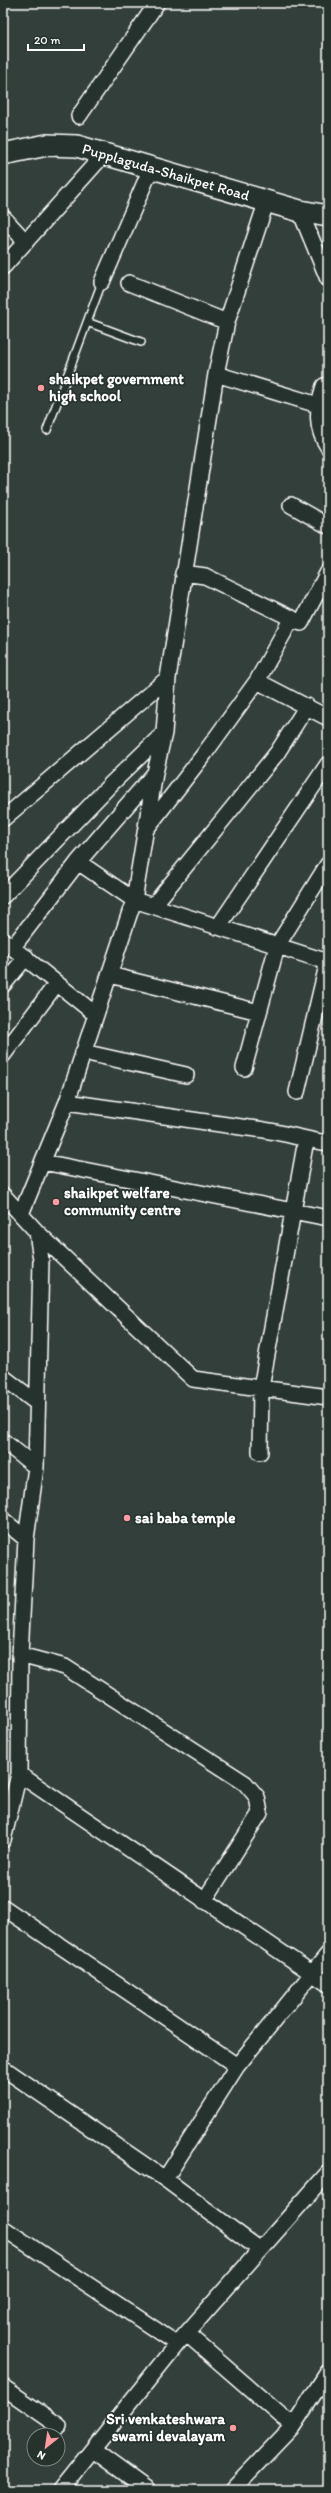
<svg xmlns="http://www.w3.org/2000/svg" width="331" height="2493" viewBox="0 0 331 2493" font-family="Itim,sans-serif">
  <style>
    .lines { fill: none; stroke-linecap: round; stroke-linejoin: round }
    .lane-casing { stroke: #fff; stroke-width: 10 }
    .street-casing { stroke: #fff; stroke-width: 18 }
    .secondary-casing { stroke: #fff; stroke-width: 24 }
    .lane { stroke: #26332d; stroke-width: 7 }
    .street { stroke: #26332d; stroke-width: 15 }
    .secondary { stroke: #26332d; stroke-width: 21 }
    .poi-dot { fill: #ff9aa2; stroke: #26332d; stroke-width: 1.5 }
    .labels { text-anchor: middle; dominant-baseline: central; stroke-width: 3.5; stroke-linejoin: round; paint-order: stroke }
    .street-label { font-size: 15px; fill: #fff; stroke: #26332d }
    .poi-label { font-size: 15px; font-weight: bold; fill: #fff; stroke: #26332d; text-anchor: start }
  </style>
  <rect width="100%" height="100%" fill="#333f3a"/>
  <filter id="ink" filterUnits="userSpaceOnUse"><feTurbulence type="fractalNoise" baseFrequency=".025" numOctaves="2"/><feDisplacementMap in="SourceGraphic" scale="8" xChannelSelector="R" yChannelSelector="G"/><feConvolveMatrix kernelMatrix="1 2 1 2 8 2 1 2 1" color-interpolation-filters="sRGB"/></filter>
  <g filter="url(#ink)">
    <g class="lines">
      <g class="lane-casing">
        <path id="lane" d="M87,322L141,342
          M47,430L102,282"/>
      </g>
      <g class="street-casing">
        <path id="street" d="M79,116L157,3
          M300,211L328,279
          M3,217L26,242
          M3,267L105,153
          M102,282L152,166
          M129,283L227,322
          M216,374L318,405
          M324,386C317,408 315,428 328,447
          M291,505L328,526
          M183,573L205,576L301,623L328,572
          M257,681L328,718
          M3,819L168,678
          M147,828L205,753L257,681L292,618
          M78,862L134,900L328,962
          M3,896L111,784L164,733
          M153,906L277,753L307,706
          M218,927L328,764
          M3,940L95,1014
          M13,947L78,862L155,773
          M110,975L259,1012
          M3,985L26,957
          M83,1052L186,1075
          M3,1055L57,983
          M244,1068L277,946L328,864
          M297,1092L328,961
          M67,1102L248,1128C275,1130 301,1139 328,1143
          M43,1162L328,1218
          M3,1195L37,1232L41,1260L36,1467L26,1539L3,1520
          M21,1214L67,1102L134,900L155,773L164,733L168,678L216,374L227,322L267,200
          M37,1232L193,1379L328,1397
          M3,1377L37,1403
          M3,1441L36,1467
          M260,1452L261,1388L306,1140
          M20,1655L65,1667L245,1783L257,1797L260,1813L204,1901
          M19,1774L328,1984
          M3,1840L19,1774L20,1655L26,1539
          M3,1907L237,2066L165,2179
          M237,2066L328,1954
          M3,2068L165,2179L259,2249
          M3,2228L177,2344
          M187,2334L293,2426
          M3,2387L59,2426
          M93,2450L148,2490
          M60,2490L177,2344L328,2173
          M232,2490L293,2426L328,2372"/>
      </g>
      <g class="secondary-casing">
        <path id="secondary" d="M3,154L47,145L77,146L300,211L328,216"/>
      </g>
      <use href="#lane" class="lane"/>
      <use href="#street" class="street"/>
      <use href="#secondary" class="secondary"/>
    </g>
  </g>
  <g class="poi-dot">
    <circle cx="41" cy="388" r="4"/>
    <circle cx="56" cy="1202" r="4"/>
    <circle cx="127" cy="1518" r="4"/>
    <circle cx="233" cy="2428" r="4"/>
  </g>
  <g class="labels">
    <g class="street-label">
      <text transform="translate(166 172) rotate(16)">Pupplaguda-Shaikpet Road</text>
    </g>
    <g class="poi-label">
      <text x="49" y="379">shaikpet government<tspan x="49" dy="17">high school</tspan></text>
      <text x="64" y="1193">shaikpet welfare<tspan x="64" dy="17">community centre</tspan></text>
      <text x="135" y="1518">sai baba temple</text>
      <text x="225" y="2419" text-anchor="end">Sri venkateshwara<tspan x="225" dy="17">swami devalayam</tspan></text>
    </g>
  </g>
  <rect width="331" height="2493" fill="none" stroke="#26332d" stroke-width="16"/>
  <rect x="8" y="8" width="315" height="2477" fill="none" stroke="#fff" stroke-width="1.5" filter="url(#ink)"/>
  <g transform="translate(46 2447) rotate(210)"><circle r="19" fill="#26332d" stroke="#7d8581"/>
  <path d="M0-3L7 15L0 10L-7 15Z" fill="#ff9aa2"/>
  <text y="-6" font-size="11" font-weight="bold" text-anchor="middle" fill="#ffffff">N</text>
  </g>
  <path d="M28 44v6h56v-6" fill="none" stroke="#ffffff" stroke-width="2"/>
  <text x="34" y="44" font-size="12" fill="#ffffff" stroke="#26332d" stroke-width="3" paint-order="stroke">20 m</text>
</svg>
